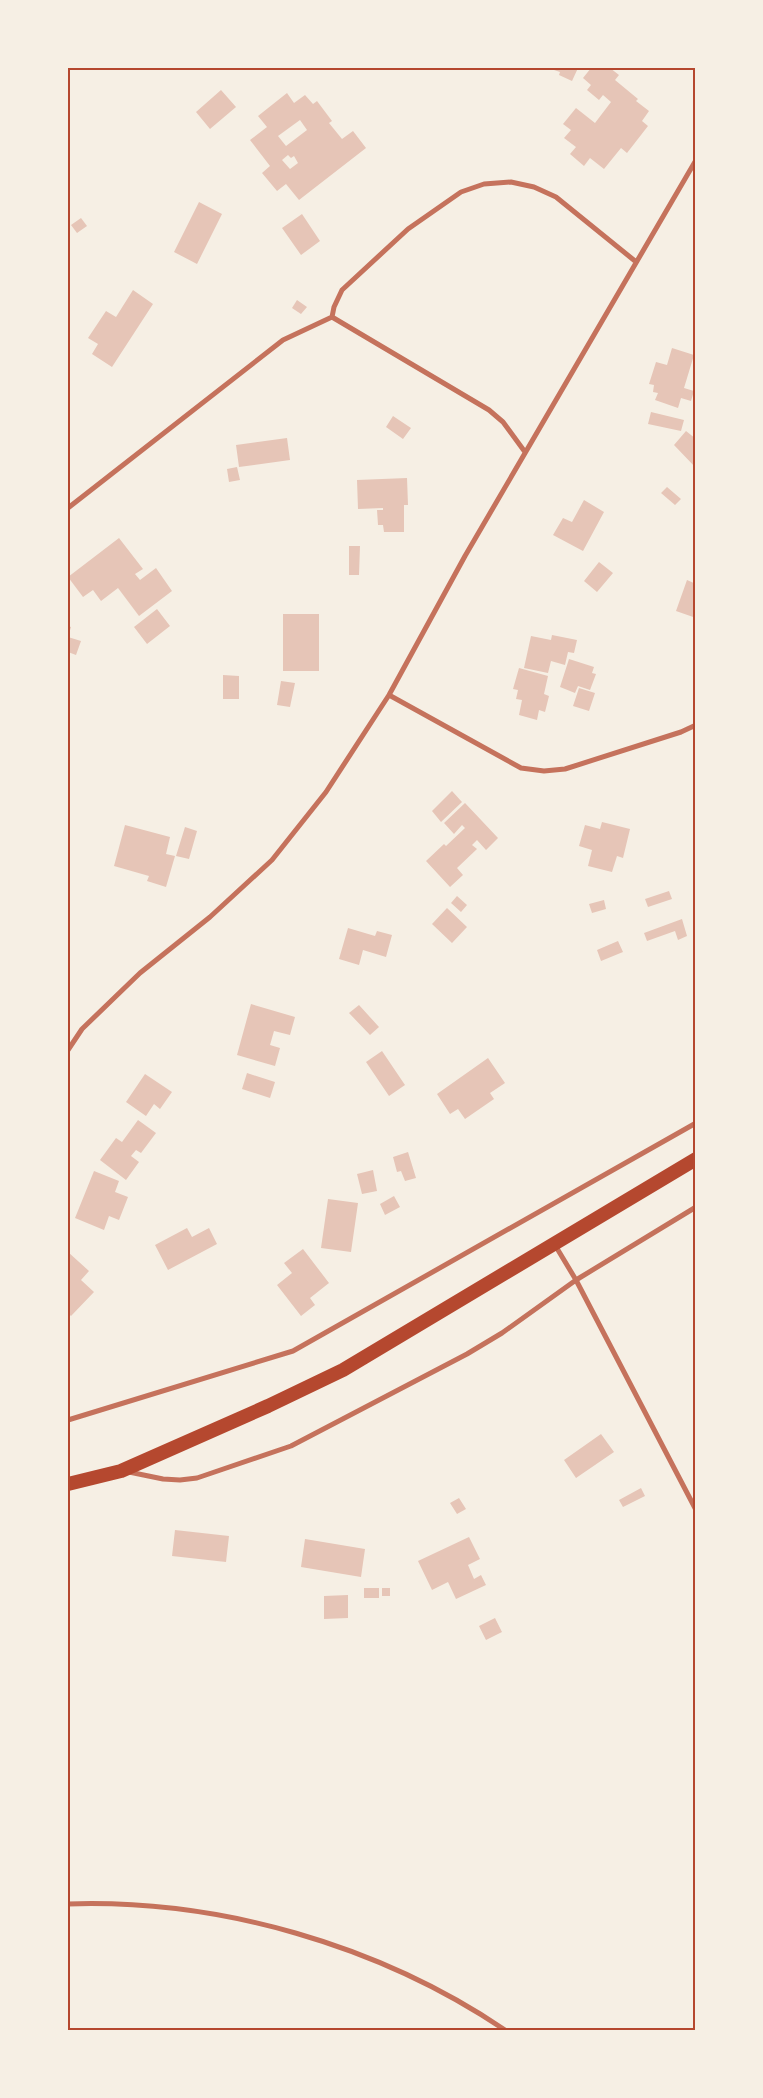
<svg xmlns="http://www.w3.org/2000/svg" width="763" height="2098" viewBox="0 0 763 2098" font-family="Literata,serif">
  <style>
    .building { fill: #e6c5b7; fill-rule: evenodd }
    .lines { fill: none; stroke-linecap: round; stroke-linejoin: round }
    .minor { stroke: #c5725c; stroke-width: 5 }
    .trunk { stroke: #b5482f; stroke-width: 14 }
    .neatline { fill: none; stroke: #b5482f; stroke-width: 2 }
  </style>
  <rect width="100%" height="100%" fill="#f6efe4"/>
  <path class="building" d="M555,68H578L572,81L559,75L560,72L554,70Z
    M591,68H610L619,75L615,80L638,99L636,101L649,111L642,121L648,126L627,153L621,148L604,169L590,158L584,166L570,154L576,147L564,138L571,130L563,124L576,108L595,123L611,102L603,95L599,100L587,90L591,85L583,78Z
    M221,90L236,107L210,129L196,112Z
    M287,93L294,103L305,95L313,104L317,101L332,121L329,123L342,139L353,131L366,148L299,200L286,184L277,191L262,173L270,166L250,140L267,127L258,116ZM300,120L307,130L286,146L278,136ZM288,155L291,158L294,156L298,163L290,169L282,160Z
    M199,202L222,214L197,264L174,252Z
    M302,214L320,241L301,255L282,228Z
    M81,218L87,226L77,233L71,225Z
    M133,290L153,304L112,367L92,354L98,344L88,338L106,311L116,317Z
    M297,300L307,307L301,314L292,308Z
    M672,348L694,355L684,388L694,391L691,401L681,398L678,408L655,400L658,393L653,392L654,385L649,384L656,362L667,365Z
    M651,412L684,420L681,431L648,424Z
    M393,416L411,428L403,439L386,427Z
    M686,431L696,439V468L674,445Z
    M287,438L290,460L239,467L236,445Z
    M237,467L240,480L229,482L227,469Z
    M407,478L408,505H404V532H384L383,525H378L377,510H383V508L358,509L357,480Z
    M667,487L681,499L675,505L661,493Z
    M584,500L604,512L583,551L553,535L563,518L572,522Z
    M119,538L143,569L135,574L140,580L156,568L172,591L139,616L118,588L101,601L93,590L83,597L68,577Z
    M349,546H360L359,575H349Z
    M599,562L613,573L597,592L584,581Z
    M687,580L696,584V618L676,611Z
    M157,609L170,626L147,644L134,627Z
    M283,614H319V671H283Z
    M68,626L71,627L68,637L81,641L76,655L68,652Z
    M552,635L577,640L574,653L568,652L565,665L551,661L548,673L524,668L531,636L551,640Z
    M569,659L594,667L592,673L596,674L590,690L578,686L575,693L560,687Z
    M519,668L548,676L544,694L549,696L545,712L539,710L537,720L519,715L522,700L516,699L518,690L513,689Z
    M223,675L239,676V699H223Z
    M281,681L295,683L290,707L277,705Z
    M579,688L595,693L589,711L573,706Z
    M452,791L462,802L441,822L432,811Z
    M465,803L498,838L486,850L477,840L472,845L477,849L457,868L463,875L450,887L426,861L444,844L446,846L465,828L462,825L454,834L444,823Z
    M602,822L630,829L623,858L617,856L612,872L588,866L592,850L579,846L585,825L600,829Z
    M125,825L170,837L166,854L175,856L166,887L147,881L149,876L114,866Z
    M185,827L197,831L189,859L176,856Z
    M669,891L672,899L648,907L645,899Z
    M457,896L467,905L461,912L451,903Z
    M604,900L606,909L592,913L589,904Z
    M447,908L467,927L452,943L432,924Z
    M682,919L687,936L678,940L675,931L647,941L644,933Z
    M348,928L375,936L377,931L392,935L386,957L363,950L359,965L339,959Z
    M618,941L623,952L601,961L597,950Z
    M251,1004L295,1017L290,1035L274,1031L270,1045L280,1048L275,1066L237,1055Z
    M359,1005L379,1027L370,1035L349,1013Z
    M382,1051L405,1085L389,1096L366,1062Z
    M488,1058L505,1083L490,1093L494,1099L465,1119L458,1109L450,1114L437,1094Z
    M247,1073L275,1082L270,1098L242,1089Z
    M145,1074L172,1092L160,1109L154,1104L146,1116L126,1102Z
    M138,1120L156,1133L141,1153L136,1150L131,1156L139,1162L126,1180L100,1160L116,1138L122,1142Z
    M408,1152L416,1178L405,1181L401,1171L397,1172L393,1157Z
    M373,1170L377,1191L362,1194L357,1174Z
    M94,1171L119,1181L115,1192L128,1197L119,1220L109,1216L104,1230L75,1218Z
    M394,1196L400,1207L385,1215L380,1204Z
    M328,1199L358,1203L351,1252L321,1248Z
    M187,1228L192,1237L209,1228L217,1244L168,1270L155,1245Z
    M303,1249L329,1283L310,1298L315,1305L301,1316L277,1285L292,1273L284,1263Z
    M68,1252L89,1271L81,1280L94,1292L71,1316L68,1313Z
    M601,1434L614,1452L576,1478L564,1460Z
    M641,1488L645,1496L623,1507L619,1500Z
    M459,1498L466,1509L457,1514L450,1503Z
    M175,1530L229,1536L226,1562L172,1556Z
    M469,1537L480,1559L468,1565L474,1579L481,1575L486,1585L456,1599L448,1582L432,1590L418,1561Z
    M305,1539L365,1549L361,1577L301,1567Z
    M364,1588H379V1598H364Z
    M382,1588H390V1596H382Z
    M348,1595V1618L324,1619V1596Z
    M495,1618L502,1632L486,1640L479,1626Z"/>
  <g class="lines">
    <path class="minor" d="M332,317L334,307L342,290L408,229L461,192L484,184L511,182L534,187L556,197L635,261
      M68,508L283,340L332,317L489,410L503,422L525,452
      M389,695L521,768L544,771L565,769L681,732L696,725
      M68,1050L82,1029L140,973L210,917L272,860L326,792L389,695L465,556L696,160
      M555,1245L576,1280L696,1510
      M68,1420L293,1351L696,1123
      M129,1472L163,1479L180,1480L197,1478L291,1446L467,1354L502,1333L576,1280L696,1207
      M68,1904C220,1899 379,1945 505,2030"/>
    <path class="trunk" d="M68,1484L121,1471L268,1406L343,1370L696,1159"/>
  </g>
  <rect width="763" height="2098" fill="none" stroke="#f6efe4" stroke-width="138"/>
  <rect x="69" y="69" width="625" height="1960" class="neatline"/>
</svg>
